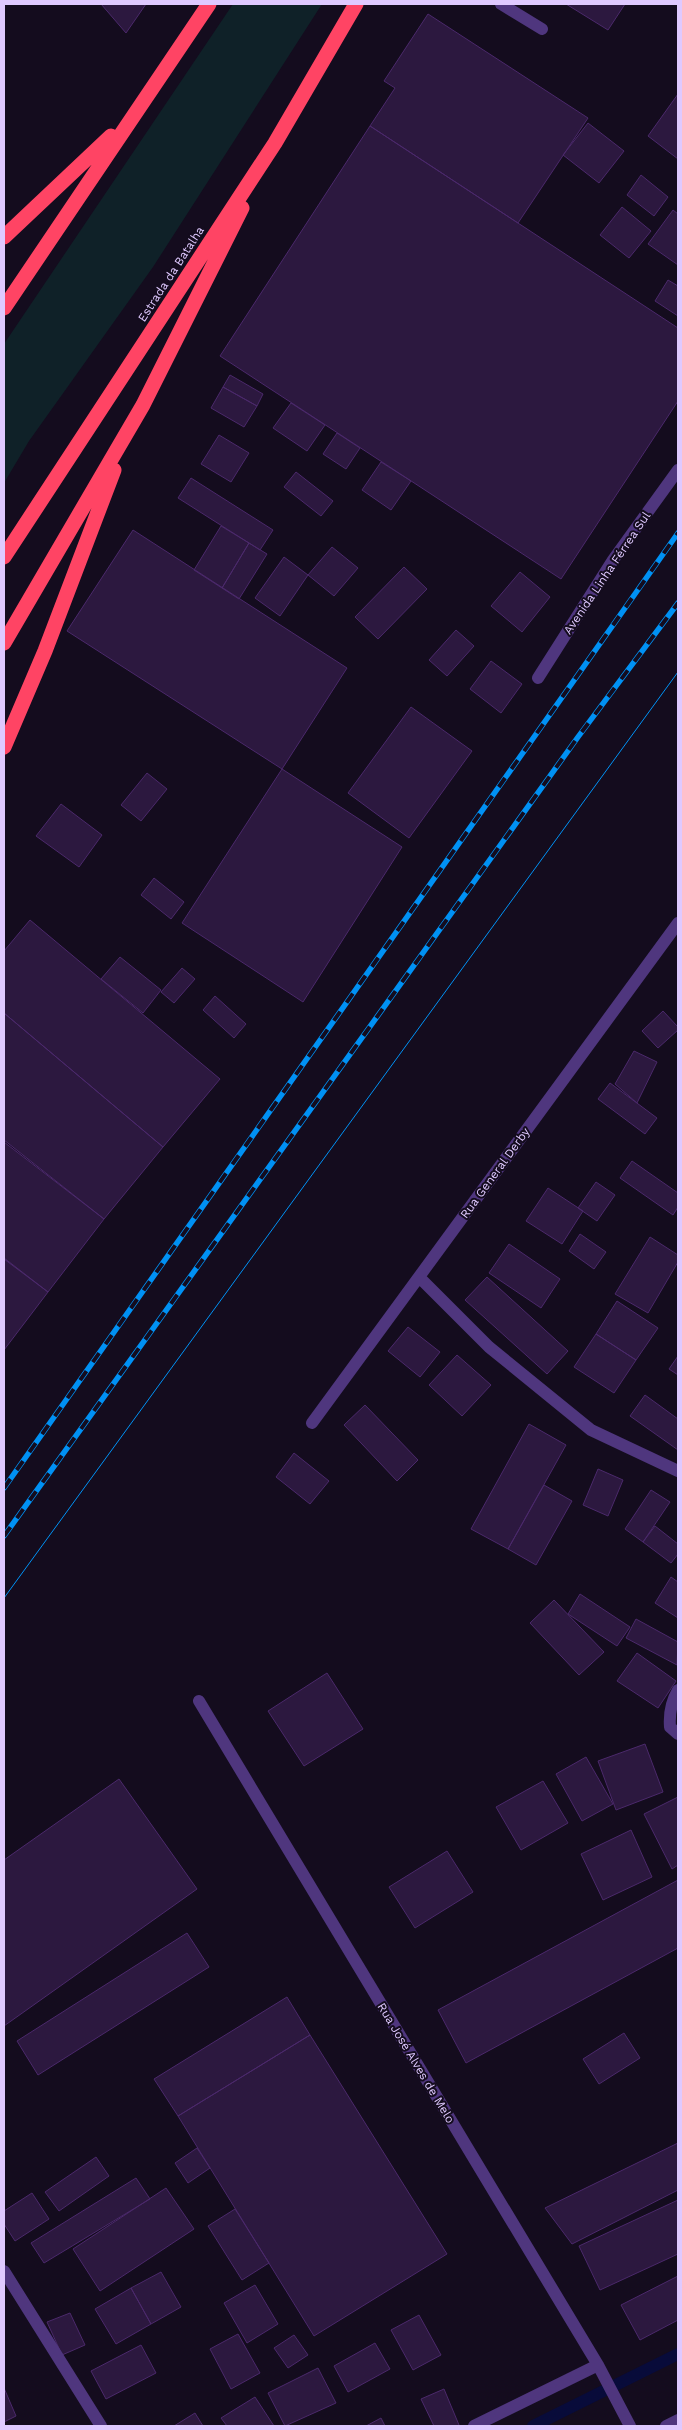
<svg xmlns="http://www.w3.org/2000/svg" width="682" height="2430" viewBox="0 0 682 2430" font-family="'Work Sans',sans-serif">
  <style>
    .green { fill: #0f2128 }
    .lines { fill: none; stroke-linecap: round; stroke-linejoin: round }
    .stream { stroke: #080b3a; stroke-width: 12 }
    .building { fill: #2c183f; stroke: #4b296b }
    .lane { stroke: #4f367e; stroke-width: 12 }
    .street { stroke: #4f367e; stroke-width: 12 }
    .highway { stroke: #ff4464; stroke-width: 15 }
    .tram { stroke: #0091f4; stroke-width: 1 }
    .rail-casing { stroke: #0091f4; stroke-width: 5.5 }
    .rail { stroke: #140c1e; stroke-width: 4; stroke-dasharray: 11; stroke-linecap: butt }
    .labels { text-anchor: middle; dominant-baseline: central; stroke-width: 4; stroke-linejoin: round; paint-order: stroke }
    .street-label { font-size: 12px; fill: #dfc9ff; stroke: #140c1e }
  </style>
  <rect width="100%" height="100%" fill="#140c1e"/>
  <path class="green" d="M233,4H322L153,267L29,441L4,483V344Z"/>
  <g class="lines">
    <path class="stream" d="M533,2426L678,2354"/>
  </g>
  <path class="building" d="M101,4H146L126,33Z
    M566,4H625L608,30Z
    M428,14L588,118L518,223L370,126L395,88L384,81Z
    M678,94V159L648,136Z
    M588,123L624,151L599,183L563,155Z
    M370,126L678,328V401L561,579L220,356Z
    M641,175L668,197L654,216L627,195Z
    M622,207L651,231L629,258L600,235Z
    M673,210L678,214V265L648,244Z
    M668,280L678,286V316L655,301Z
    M230,375L263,394L257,406L223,387Z
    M223,387L257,406L244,427L211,408Z
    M291,403L325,425L307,451L273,428Z
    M337,433L360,448L346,469L323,454Z
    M219,435L249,453L231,482L201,464Z
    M381,462L411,481L391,510L362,490Z
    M296,472L333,501L321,516L284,487Z
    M191,478L273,530L260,550L178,498Z
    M221,526L249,543L222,588L194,570Z
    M133,530L347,668L282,769L67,631Z
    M249,543L267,554L239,599L222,588Z
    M332,547L358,568L334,596L308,575Z
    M284,557L308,575L280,616L255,598Z
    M404,567L427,589L378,639L355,617Z
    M520,572L550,597L522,632L491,606Z
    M456,630L474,646L447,676L429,660Z
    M491,661L522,684L501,713L470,689Z
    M411,707L472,751L409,838L348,793Z
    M282,769L402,847L303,1002L182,923Z
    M147,773L167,789L141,821L121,805Z
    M61,804L102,835L79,867L36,836Z
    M154,878L184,902L171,919L141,895Z
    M30,920L220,1079L163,1147L4,1013V951Z
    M120,957L161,990L143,1013L101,979Z
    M182,968L195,979L174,1003L161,992Z
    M215,996L246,1024L234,1038L203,1010Z
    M663,1011L678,1027V1030L658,1048L642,1031Z
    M4,1013L163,1147L104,1219L4,1140Z
    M634,1051L657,1062L637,1103L615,1084Z
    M610,1083L657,1118L645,1134L598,1099Z
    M4,1142L104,1219L48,1292L4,1259Z
    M632,1161L678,1193V1207L673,1215L620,1178Z
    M596,1182L615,1195L597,1221L578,1208Z
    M548,1188L583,1211L562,1244L526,1221Z
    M580,1234L606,1252L594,1269L569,1251Z
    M650,1237L678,1255V1262L648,1313L615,1294Z
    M509,1244L560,1279L541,1308L489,1273Z
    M4,1258L48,1292L4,1350Z
    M487,1277L568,1351L547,1374L465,1300Z
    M617,1301L658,1328L636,1360L596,1334Z
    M408,1327L440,1352L420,1377L388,1351Z
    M596,1334L636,1360L614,1393L574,1367Z
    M457,1355L491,1385L462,1416L429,1385Z
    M678,1356V1375L669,1369Z
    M645,1395L678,1419V1450L630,1416Z
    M365,1405L418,1460L397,1481L344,1425Z
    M529,1424L566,1445L508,1549L471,1529Z
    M294,1453L329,1481L310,1504L276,1477Z
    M598,1469L623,1480L608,1516L583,1505Z
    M544,1485L572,1501L536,1565L508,1549Z
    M651,1490L670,1502L643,1542L625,1529Z
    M655,1526L678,1544V1554L671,1563L643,1542Z
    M671,1577L678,1582V1618L655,1603Z
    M580,1594L630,1627L617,1646L568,1614Z
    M554,1600L604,1652L579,1675L530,1623Z
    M636,1619L678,1642L677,1665L626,1638Z
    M637,1653L676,1681L658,1708L617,1681Z
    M327,1673L363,1729L304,1766L268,1711Z
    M645,1744L663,1792L616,1810L598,1761Z
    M586,1757L613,1804L582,1821L556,1774Z
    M119,1779L197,1889L4,2026V1860Z
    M543,1781L568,1823L521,1850L496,1807Z
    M678,1797V1865L672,1869L644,1814Z
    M631,1830L652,1877L603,1900L581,1854Z
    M447,1851L473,1892L415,1928L389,1887Z
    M678,1880V1948L466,2063L438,2010Z
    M187,1933L209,1967L38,2075L17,2041Z
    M287,1997L310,2035L178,2116L154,2079Z
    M624,2033L640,2058L599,2084L583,2059Z
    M310,2035L447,2254L314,2336L178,2116Z
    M678,2143V2190L572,2244L545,2208Z
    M197,2148L210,2168L188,2183L175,2163Z
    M96,2157L109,2176L59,2211L45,2192Z
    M136,2178L150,2199L44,2263L31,2243Z
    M166,2188L194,2229L100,2291L73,2249Z
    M32,2193L49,2219L15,2241L4,2224V2211Z
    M678,2200V2254L600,2290L579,2246Z
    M235,2209L269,2263L242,2280L208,2226Z
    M161,2272L181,2307L151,2324L131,2288Z
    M678,2276V2320L640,2340L621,2305Z
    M255,2285L278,2324L247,2343L224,2303Z
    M131,2288L151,2324L116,2344L95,2309Z
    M70,2313L85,2345L62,2355L47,2322Z
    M419,2315L441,2355L413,2370L391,2330Z
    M238,2334L260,2373L231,2389L210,2349Z
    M294,2335L308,2355L288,2368L274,2348Z
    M375,2343L390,2369L348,2392L334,2366Z
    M141,2345L156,2373L106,2399L91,2371Z
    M318,2368L336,2403L285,2426L268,2393Z
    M4,2388L16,2416L4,2422Z
    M444,2389L459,2425L456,2426H434L421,2399Z
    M255,2397L274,2426H227L221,2418Z
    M195,2413L203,2426H174Z
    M381,2418L385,2426H366Z"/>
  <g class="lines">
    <path class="lane" d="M501,4L542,29"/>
    <path class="street" d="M538,678L613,560L678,470
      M419,1277L489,1347L591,1430L678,1471
      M312,1423L678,923
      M678,1690C671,1702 669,1714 670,1727L678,1734
      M199,1701L598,2365L630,2426
      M4,2271L101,2426
      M474,2426L598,2365
      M666,2426L678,2420"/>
    <path class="highway" d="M4,237L111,136
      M4,308L209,4
      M4,557L275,143L356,4
      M4,643L143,405L242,208
      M4,747L45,651L114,470"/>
    <path class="tram" d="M4,1598L678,672"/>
    <g class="rail-casing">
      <path id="rail" d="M4,1488L678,533
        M4,1536L578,737L678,603"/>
    </g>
    <use href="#rail" class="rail"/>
  </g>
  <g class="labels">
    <g class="street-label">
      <text transform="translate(171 274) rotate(-57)">Estrada da Batalha</text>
      <text transform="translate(607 573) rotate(-56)">Avenida Linha Férrea Sul</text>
      <text transform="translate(495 1173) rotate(-54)">Rua General Derby</text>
      <text transform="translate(416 2063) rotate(59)">Rua José Alves de Melo</text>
    </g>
  </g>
  <rect width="682" height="2430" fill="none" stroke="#dfc9ff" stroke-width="10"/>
</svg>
